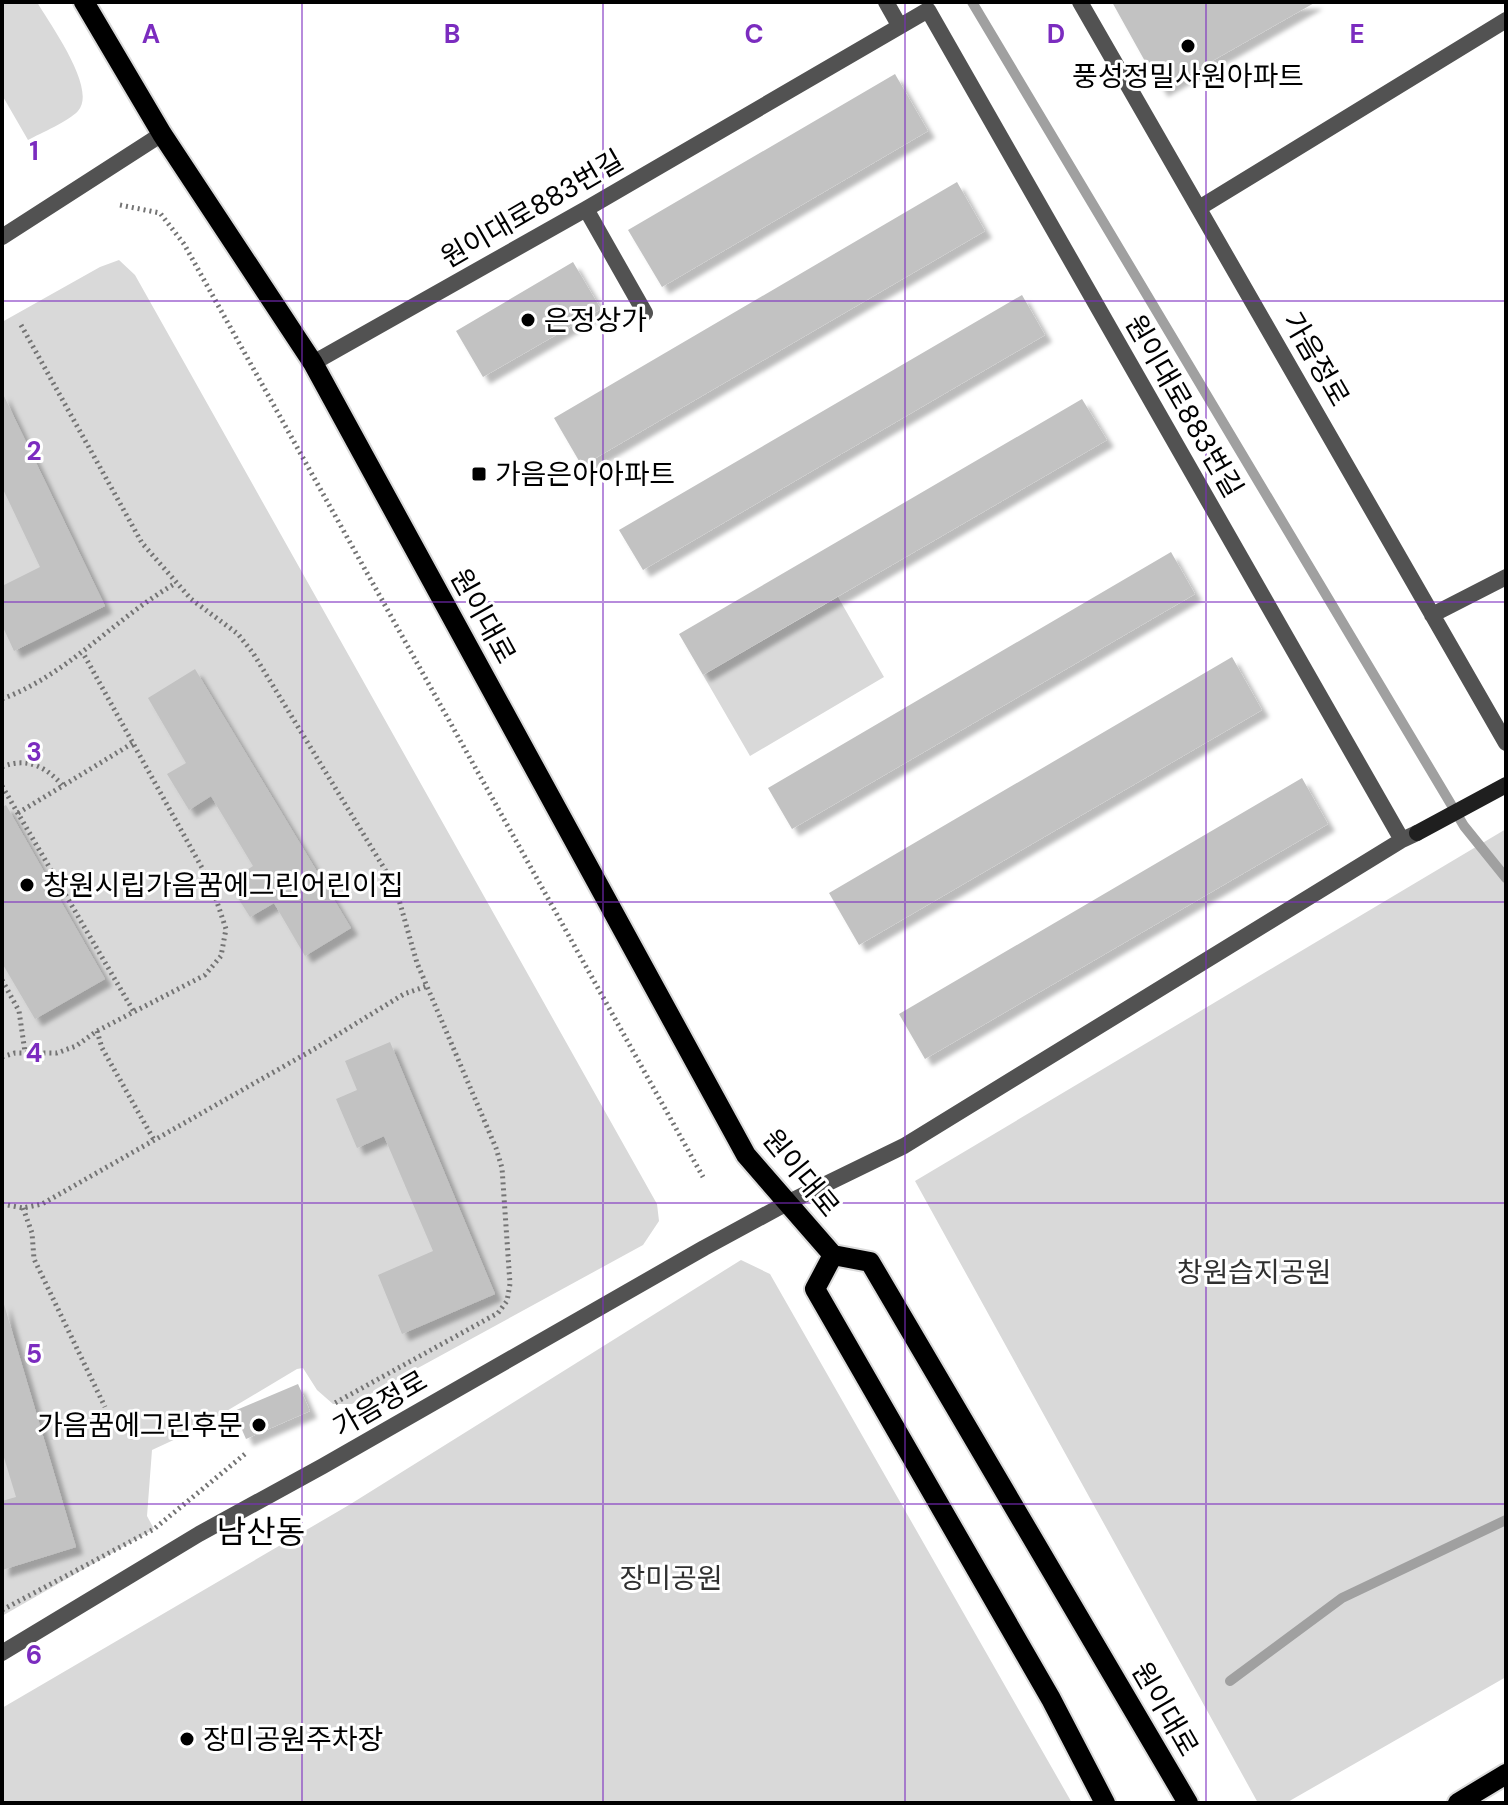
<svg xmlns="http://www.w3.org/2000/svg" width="1508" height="1805" viewBox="0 0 1508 1805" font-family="'DM Sans','Noto Sans KR',sans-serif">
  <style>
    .green { fill: #d9d9d9 }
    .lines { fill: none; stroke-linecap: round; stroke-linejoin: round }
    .stream { stroke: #a0a0a0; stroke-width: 10 }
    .building { fill: #c2c2c2; filter: url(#shadow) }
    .primary-casing { stroke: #dbdbdb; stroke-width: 24 }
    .path { stroke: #747474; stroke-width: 5; stroke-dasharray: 2 4; stroke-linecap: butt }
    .street { stroke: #525252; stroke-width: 16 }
    .secondary { stroke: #1f1f1f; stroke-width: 16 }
    .primary { stroke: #000; stroke-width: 20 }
    .grid { fill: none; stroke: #7b2cbf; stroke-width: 2; stroke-opacity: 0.55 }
    .poi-dot { fill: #000; stroke: #fff; stroke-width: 3 }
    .labels { text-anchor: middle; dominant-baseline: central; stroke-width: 6; stroke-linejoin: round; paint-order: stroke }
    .poi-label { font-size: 28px; fill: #000; stroke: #fff; text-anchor: start }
    .street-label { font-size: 28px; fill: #000; stroke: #fff }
    .park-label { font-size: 28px; fill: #303030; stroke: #fff }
    .quarter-label { font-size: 32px; fill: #000; stroke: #fff }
    .grid-label { font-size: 26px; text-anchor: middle; font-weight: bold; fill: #7b2cbf; stroke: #fff; stroke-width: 6; stroke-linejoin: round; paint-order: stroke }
  </style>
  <defs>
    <filter id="shadow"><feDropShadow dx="7" dy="7" stdDeviation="2" flood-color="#0004"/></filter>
  </defs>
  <rect width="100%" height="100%" fill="#fff"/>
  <path class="green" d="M2,2H37C49,23 98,89 78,111C69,121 41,133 28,140L2,95Z
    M119,260L135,275L657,1204L659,1221L643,1245L352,1404H333L317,1390L303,1368L297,1369L193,1431L152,1450L147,1516L154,1529L2,1616V322L100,267Z
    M838,597L884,677L750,756L703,675Z
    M1506,829V1677L1286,1803H1258L915,1181Z
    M741,1260L770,1274L1072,1803H2V1708L349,1505Z"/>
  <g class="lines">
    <path class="stream" d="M972,2L1464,826L1506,878
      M1230,1681L1342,1598L1506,1520"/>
  </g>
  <path class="building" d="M1112,2H1316L1161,90Z
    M895,74L928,131L662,287L628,230Z
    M957,182L985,231L582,466L554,418Z
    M573,262L601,309L483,377L456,331Z
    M1022,295L1045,335L643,570L619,530Z
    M2,392L105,606L14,651L2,625V586L40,567L2,487Z
    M1082,399L1107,440L703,675L679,634Z
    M1171,552L1195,594L792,829L768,788Z
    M1232,657L1262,710L859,945L829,893Z
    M195,669L351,928L305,956L274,903L250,917L228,882L253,866L211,796L189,810L167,774L186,763L148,698Z
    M1302,778L1328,824L925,1059L899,1014Z
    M6,805L105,979L35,1019L2,963V807Z
    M390,1042L495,1294L402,1334L378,1275L433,1251L384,1136L357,1148L336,1099L357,1090L345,1061Z
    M3,1301L76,1547L2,1570V1501L16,1497L2,1451Z
    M298,1384L310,1411L246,1439L234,1411Z"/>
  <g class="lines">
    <g class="primary-casing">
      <path id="primary" d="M84,2L162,134L313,363L746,1155L833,1255L870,1262L1188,1803
        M833,1255L815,1289L1051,1699L1105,1803
        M1458,1803L1506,1774"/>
    </g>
    <path class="path" d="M120,205L160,213L184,244L703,1177
      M21,325L142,543L191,599L238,634L253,653L395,886L417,963L496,1148L502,1168L510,1284L507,1301L498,1313L333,1404
      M2,699C69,674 115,618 176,583
      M2,767C25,757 46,766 62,785
      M2,786L134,1012
      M18,813L133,743
      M2,980L19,1011L25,1052
      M97,1031L102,1048L154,1140
      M2,1057L15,1053H57L76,1046L97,1031L205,975L221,956L226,929L211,884L83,653
      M2,1204L23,1208L42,1204L316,1048L404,994L427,986
      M23,1208L32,1233L34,1259L105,1407
      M2,1610L154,1529L245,1454"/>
    <path class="street" d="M886,2L899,25
      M1080,2L1506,743
      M1199,208L1506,20
      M586,209L645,313
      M2,237L162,134
      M313,363L586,209L928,10L1402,840L1417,833
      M1432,615L1506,577
      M2,1653L199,1534L323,1466L704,1248L787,1203L904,1146L1402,840"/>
    <path class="secondary" d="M1417,833L1506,785"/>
    <use href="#primary" class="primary"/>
  </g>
  <path class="grid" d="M302,2V1803M603,2V1803M905,2V1803M1206,2V1803M2,301H1506M2,602H1506M2,902H1506M2,1203H1506M2,1504H1506"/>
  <g class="poi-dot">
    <circle cx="1188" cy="46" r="8"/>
    <circle cx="528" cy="320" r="8"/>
    <rect x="471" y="466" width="16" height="16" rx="4"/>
    <circle cx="27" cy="885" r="8"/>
    <circle cx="259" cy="1425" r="8"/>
    <circle cx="187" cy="1739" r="8"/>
  </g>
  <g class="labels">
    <g class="poi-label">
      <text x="1188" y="76" text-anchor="middle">풍성정밀사원아파트</text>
      <text x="544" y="320">은정상가</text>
      <text x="495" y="474">가음은아아파트</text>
      <text x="43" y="885">창원시립가음꿈에그린어린이집</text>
      <text x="243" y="1425" text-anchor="end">가음꿈에그린후문</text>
      <text x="203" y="1739">장미공원주차장</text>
    </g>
    <g class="street-label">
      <text transform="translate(532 209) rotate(-30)">원이대로883번길</text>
      <text transform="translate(1316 359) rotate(60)">가음정로</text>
      <text transform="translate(1184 406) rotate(60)">원이대로883번길</text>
      <text transform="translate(483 616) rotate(61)">원이대로</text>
      <text transform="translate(801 1173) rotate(51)">원이대로</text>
      <text transform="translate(380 1404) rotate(-30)">가음정로</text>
      <text transform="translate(1165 1709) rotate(60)">원이대로</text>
    </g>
    <g class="park-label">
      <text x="1254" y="1272">창원습지공원</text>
      <text x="671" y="1578">장미공원</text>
    </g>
    <g class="quarter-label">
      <text x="261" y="1532">남산동</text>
    </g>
  </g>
  <g class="grid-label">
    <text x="151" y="43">A</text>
    <text x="452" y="43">B</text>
    <text x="754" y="43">C</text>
    <text x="1056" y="43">D</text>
    <text x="1357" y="43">E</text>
    <text x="34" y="160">1</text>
    <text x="34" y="460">2</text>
    <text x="34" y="761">3</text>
    <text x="34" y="1062">4</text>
    <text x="34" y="1363">5</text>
    <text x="34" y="1664">6</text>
  </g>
  <rect width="1508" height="1805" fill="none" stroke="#000000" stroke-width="8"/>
</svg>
